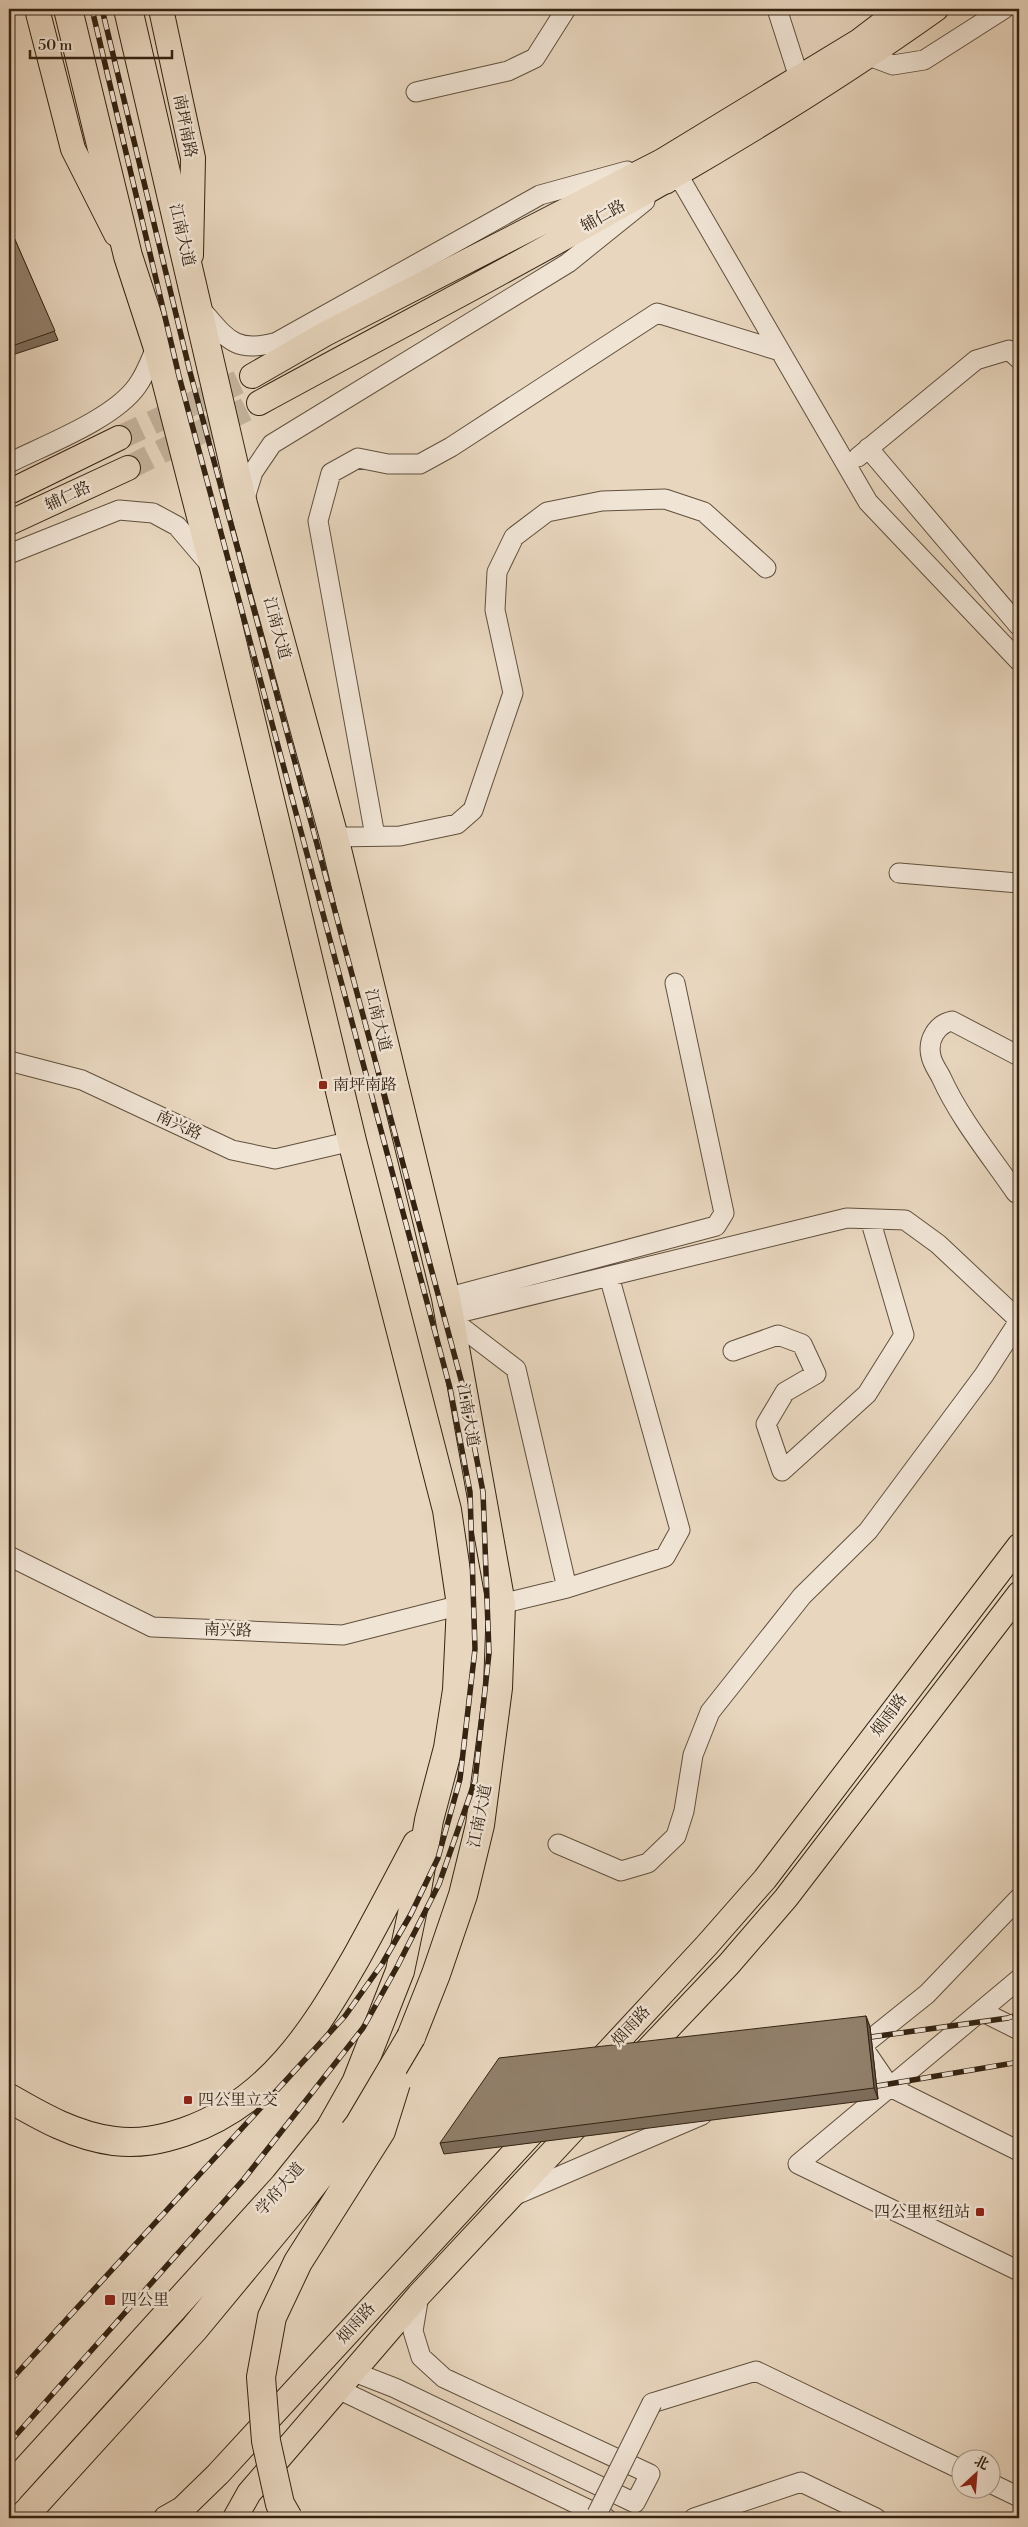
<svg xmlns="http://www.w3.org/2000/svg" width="1028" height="2527" viewBox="0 0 1028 2527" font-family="'Libre Bodoni','Noto Serif SC',serif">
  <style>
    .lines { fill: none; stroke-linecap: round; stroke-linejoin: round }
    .major-tunnel { stroke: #c4b29c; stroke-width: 24; stroke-dasharray: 24 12; stroke-linecap: butt }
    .minor-casing { stroke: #61503d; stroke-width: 21 }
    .major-casing { stroke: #342312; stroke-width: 26 }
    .highway-casing { stroke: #342312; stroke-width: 30 }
    .minor { stroke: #f0e4d5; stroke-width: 19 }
    .major { stroke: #e8d6be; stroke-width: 24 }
    .highway { stroke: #e8d6be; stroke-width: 28 }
    .rail-casing { stroke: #342312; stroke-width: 5.5 }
    .rail { stroke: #f0e4d5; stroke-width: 4; stroke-dasharray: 11; stroke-linecap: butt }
    .minor-bridge-casing { stroke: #61503d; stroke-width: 21; stroke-linecap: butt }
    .highway-bridge-casing { stroke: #342312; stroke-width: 30; stroke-linecap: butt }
    .minor-bridge { stroke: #f0e4d5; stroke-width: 19 }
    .highway-bridge { stroke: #e8d6be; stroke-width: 28 }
    .wall { fill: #7e6e5c; stroke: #342312 }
    .shaded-wall { fill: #665a4b; stroke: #342312 }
    .building { fill: #92806b; stroke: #342312 }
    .poi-dot { fill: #8f2418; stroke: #f0e4d5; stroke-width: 2 }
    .labels { text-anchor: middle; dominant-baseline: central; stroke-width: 5; stroke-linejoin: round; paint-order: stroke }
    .street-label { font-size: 16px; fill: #342312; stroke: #f0e4d5 }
    .poi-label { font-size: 16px; fill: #342312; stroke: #f0e4d5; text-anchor: start }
  </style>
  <rect width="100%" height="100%" fill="#e8d6be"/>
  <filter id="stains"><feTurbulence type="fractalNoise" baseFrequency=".004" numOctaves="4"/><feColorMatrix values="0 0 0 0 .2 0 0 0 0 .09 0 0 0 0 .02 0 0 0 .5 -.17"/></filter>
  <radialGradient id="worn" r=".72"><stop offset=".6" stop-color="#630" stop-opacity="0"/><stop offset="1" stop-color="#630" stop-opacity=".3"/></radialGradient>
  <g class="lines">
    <path class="major-tunnel" d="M119,438L252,376
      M128,468L259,403"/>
    <g class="minor-casing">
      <path id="minor" d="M777,9L803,90
        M863,46L869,56L893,65L924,60L1004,9
        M416,92L508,71L535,58L566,9
        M667,184L678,175L868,502L1019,661
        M199,307C225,336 233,355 277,342L540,195L627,171
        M868,448L1019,626
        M858,457L976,360L1009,350L1019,359
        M9,463C45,445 114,419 137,386C146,374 151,359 157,345
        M244,501L253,472L272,444L568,263L645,201
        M9,554L119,510L153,513L177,526L212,567
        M375,836L318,521L331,473L358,458L388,464H420L451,447L657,313L780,351
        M334,837L400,836L457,824L473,810L513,693L495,610L497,572L514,537L547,512L602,501L665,499L704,512L766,568
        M899,873L1019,883
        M9,1061L82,1080L232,1150L275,1159L352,1141
        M1016,1193C990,1155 960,1119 941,1077C938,1071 932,1063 931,1056C927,1040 937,1024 952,1021L1019,1056
        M446,1298L716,1226L724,1213L675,983
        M450,1315L847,1218L905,1220L938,1244L1019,1320
        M452,1320L516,1369L567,1588
        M733,1351L778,1335L802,1344L816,1374L785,1392L766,1424L782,1471L867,1394L904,1335L870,1219
        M9,1556L152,1627L343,1635L461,1605
        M501,1604L567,1588L665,1557L680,1530L609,1276
        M558,1844L621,1871L648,1863L676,1836L684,1811L693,1755L710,1712L802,1596L868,1531L984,1375L1019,1321
        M1019,1979L798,2164L1019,2271
        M981,2011L1019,2030
        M862,2046L890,2087L1019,2151
        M848,2051L862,2046L927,1994L1019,1898
        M513,2196L702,2115
        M354,2372L395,2388L635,2503L650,2474L444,2378L421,2357L413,2331L419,2295
        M338,2389L606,2518
        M652,2403L756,2371L960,2469
        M990,2483L1019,2497
        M694,2518L801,2482L876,2518"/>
    </g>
    <g class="major-casing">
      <path id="major" d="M37,9L73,149L116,234
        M161,9L193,158L191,255
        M252,376L325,334L662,161L859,41L901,9
        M259,403C488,278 723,161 936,9
        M9,492L119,438
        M9,523L128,468
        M635,2063L729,1964L786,1898L1019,1594
        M592,2069L707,1945L765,1879L1019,1546
        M166,2518L182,2509L218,2474L543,2121
        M235,2518L249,2493L419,2295L587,2115"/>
    </g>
    <g class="highway-casing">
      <path id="highway" d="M68,9L128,256L157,345L215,571L352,1141L447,1510L461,1605L457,1690L448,1748L429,1820L417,1890L400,1971L356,2083L330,2129
        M128,9L243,504L334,837L446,1298L501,1604L498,1688L480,1825L463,1895L436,1974L411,2037
        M9,2098C42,2117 75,2136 114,2141C140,2144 160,2140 184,2132C269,2103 314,2031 356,1958C377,1920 397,1882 417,1844"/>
    </g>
    <use href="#minor" class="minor"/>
    <use href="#major" class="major"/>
    <use href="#highway" class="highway"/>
    <g class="rail-casing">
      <path id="rail" d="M871,2037L1008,2018L1019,2014
        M877,2086L1019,2062
        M9,2382L345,2016L382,1964L411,1914L438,1858L460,1779L475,1649L470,1492L450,1388L179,376L92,9
        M9,2443L244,2179L363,2028L398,1965L439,1884L475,1781L489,1653L483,1492L463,1387L190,372L102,9"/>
    </g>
    <use href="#rail" class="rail"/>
    <g class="minor-bridge-casing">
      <path id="minor-bridge" d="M597,2514L652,2403"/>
    </g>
    <g class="highway-bridge-casing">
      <path id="highway-bridge" d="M9,2489L284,2186L330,2129
        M22,2518L194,2329L300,2201L359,2125L411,2037
        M288,2518L280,2504L266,2441L261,2377L272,2317L298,2262L381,2131L396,2083"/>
    </g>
    <use href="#minor-bridge" class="minor-bridge"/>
    <use href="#highway-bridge" class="highway-bridge"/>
  </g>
  <path class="wall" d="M9,226L58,340L9,356Z
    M866,2016L870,2027L878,2099L444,2154L440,2143Z"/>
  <path class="shaded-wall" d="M866,2016L870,2027L878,2099L874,2088Z"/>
  <path class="building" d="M9,226L55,331L9,347Z
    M866,2016L874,2088L440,2143L499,2058Z"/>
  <g class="poi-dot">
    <rect x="318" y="1080" width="10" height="10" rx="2.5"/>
    <rect x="183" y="2095" width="10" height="10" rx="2.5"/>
    <rect x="975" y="2207" width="10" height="10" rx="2.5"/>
    <rect x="104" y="2294" width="12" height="12" rx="2.5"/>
  </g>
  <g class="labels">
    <g class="street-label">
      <text transform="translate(185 126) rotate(79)">南坪南路</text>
      <text transform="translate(603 216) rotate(-29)">辅仁路</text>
      <text transform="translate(182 235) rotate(77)">江南大道</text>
      <text transform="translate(68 496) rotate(-25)">辅仁路</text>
      <text transform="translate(277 628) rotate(75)">江南大道</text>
      <text transform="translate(378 1020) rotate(76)">江南大道</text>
      <text transform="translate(179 1125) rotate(25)">南兴路</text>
      <text transform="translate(468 1415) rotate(80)">江南大道</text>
      <text transform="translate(228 1630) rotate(2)">南兴路</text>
      <text transform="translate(889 1715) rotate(-53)">烟雨路</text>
      <text transform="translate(480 1816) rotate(-79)">江南大道</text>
      <text transform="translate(631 2026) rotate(-47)">烟雨路</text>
      <text transform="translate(280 2189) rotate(-49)">学府大道</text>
      <text transform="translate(356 2323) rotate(-48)">烟雨路</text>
    </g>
    <g class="poi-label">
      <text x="333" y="1085">南坪南路</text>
      <text x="198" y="2100">四公里立交</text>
      <text x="970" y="2212" text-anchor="end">四公里枢纽站</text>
      <text x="121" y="2300">四公里</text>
    </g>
  </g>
  <rect width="1028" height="2527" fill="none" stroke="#e8d6be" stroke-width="30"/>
  <rect x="10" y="10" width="1008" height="2507" fill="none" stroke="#342312" stroke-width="2.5"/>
  <rect x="15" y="15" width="998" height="2497" fill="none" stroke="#342312"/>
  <g transform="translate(976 2474) rotate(26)"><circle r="24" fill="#f0e4d5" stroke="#a59787"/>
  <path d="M0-4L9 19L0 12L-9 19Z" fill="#8f2418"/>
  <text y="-8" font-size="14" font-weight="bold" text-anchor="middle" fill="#342312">北</text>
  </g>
  <path d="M30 50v8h142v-8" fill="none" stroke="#342312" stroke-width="2.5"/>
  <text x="38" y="50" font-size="15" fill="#342312" stroke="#f0e4d5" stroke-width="4" paint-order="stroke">50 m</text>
  <rect width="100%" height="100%" filter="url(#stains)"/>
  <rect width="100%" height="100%" fill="url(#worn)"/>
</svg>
